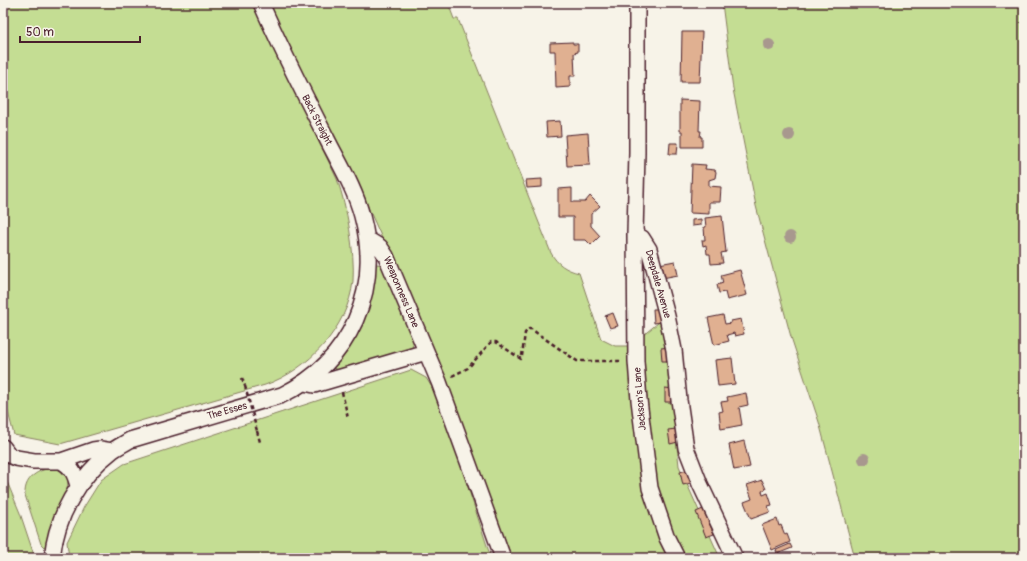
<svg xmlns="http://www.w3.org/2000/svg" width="1027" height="561" viewBox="0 0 1027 561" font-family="Pangolin,sans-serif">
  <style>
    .green { fill: #c4dd93; stroke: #877e5f }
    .building { fill: #e0b091; stroke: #4a1f2b }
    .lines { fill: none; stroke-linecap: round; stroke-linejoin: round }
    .street-casing { stroke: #4a1f2b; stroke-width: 18 }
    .path { stroke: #4a1f2b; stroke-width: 2.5; stroke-dasharray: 4 3; stroke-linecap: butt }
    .street { stroke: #f7f3e8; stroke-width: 15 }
    .path-bridge { stroke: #4a1f2b; stroke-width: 2.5; stroke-dasharray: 4 3; stroke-linecap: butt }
    .tree { fill: #a8988e }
    .labels { text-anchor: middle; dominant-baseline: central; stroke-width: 4; stroke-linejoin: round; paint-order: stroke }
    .street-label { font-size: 10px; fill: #4a1f2b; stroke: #f7f3e8 }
  </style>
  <rect width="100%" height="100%" fill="#f7f3e8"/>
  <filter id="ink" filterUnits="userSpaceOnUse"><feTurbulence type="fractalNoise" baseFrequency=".025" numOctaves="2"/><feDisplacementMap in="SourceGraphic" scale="8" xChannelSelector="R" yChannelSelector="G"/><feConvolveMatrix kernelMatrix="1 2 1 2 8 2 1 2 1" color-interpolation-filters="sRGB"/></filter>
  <g filter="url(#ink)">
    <path class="green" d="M3,3H252L337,179C347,207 355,251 353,281C348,328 308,370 265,385L60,444L14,435L3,393Z
      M267,3H448L454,19H458L551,253C557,264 566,270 579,273L601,339L615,346H630L664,318L679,466L720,558H512L438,362L367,205L288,49Z
      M722,3H1024V558H855L819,422L791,337L756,206L733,89Z
      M377,264L382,265L412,337L414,341L412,348L339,370L333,368V365C359,337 372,305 375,267Z
      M411,370L426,378L439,398L491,558H69L67,542L84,507L101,480L124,464Z
      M59,467C62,469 66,473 67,476C72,488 54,529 49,542L44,547L41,544L25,495C24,475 42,468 59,467Z
      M3,472L20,513L35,558H3Z"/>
    <path class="building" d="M682,32H702L700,82H681Z
      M573,42V44H578V52L574,53L575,76H570V87L556,88L555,51H550V43Z
      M680,100L700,101L699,131H701L700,137H702V147H682V131H680Z
      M560,121L561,136L547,137L546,122Z
      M588,133L590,165L567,166L565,135Z
      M670,143H678L677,154H669Z
      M692,164L706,165L705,169L715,170L716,172L715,178L709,180V186L721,187L720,202H709V214L690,213Z
      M542,179V187L527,188L526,180Z
      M572,188V202H585L590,196L600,206L591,214V226L600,236L591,245L586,240H573V217H558V189Z
      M722,216L726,252L721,253L723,263L711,264L710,254H707L706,245L703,246L702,240H705L704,227H706L705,218Z
      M701,219V225L692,226V220Z
      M675,261L678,275L662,278L659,264Z
      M740,270L747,295L727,300L725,292L719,293L717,285L723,283L721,275Z
      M653,309H661L662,322L654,323Z
      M613,313L618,326L610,328L605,316Z
      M723,315L725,324L731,323V321L741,319L744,334L735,336L734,333L727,335L729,341L714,345L708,318Z
      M670,347V361H662L661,348Z
      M732,358L735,384L718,386L715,360Z
      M665,388L674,389L673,402H665Z
      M746,393L748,405L739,407L742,425L721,429L719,412L723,411L721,402L728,401L727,397Z
      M676,429L678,442L670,444L668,430Z
      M744,441L750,467L734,470L729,445Z
      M687,470L691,483L683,485L680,472Z
      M762,480L766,489L762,491L763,495L768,493L772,505L768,506L770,512L751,519L744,502L752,499L747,485Z
      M703,509L714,534L706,537L696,512Z
      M777,519L779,526L781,525L785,535L787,534L790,542L772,550L762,525Z
      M790,544L792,548L777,554L776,550Z"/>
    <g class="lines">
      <g class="street-casing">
        <path id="street" d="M637,3V153L635,234L642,238L649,249L667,316L674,350L679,400L686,448L700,484L735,558
          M635,234L636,361L639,400L650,488L667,538L677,558
          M367,239L380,247L386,256L439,382L503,558
          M304,383L314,385L426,352
          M3,447L9,455L16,458L34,461H61L93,450L100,449L112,451
          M61,461C72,467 75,474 78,486
          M52,558C56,517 79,476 112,451C117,447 124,444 130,440L282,395C351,361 382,290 362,216C355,189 339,163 327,139C304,94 281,49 261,3"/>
      </g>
      <path class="path" d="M452,376L468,368L491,342H496L521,359L522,356L525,333L529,329H531L577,361H622
        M242,378L245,386
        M342,392L348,418
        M257,431L260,442"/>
      <use href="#street" class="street"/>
      <path class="path-bridge" d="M245,386L257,431"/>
    </g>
    <g class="tree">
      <circle cx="769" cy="45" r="6"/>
      <circle cx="789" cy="135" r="6"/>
      <circle cx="790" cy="237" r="6"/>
      <circle cx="864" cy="459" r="6"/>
    </g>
  </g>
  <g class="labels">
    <g class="street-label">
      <text transform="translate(317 120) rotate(63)">Back Straight</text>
      <text transform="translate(658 284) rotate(74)">Deepdale Avenue</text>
      <text transform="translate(401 292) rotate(67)">Weaponness Lane</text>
      <text transform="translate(640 399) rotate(-95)">Jackson's Lane</text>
      <text transform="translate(227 411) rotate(-16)">The Esses</text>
    </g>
  </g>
  <rect width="1027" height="561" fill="none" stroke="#f7f3e8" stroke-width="16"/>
  <rect x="8" y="8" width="1011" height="545" fill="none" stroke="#4a1f2b" stroke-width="1.5" filter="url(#ink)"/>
  <path d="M20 36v6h120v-6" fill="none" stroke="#4a1f2b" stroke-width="2"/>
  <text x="26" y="36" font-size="12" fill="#4a1f2b" stroke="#f7f3e8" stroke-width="3" paint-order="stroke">50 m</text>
</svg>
